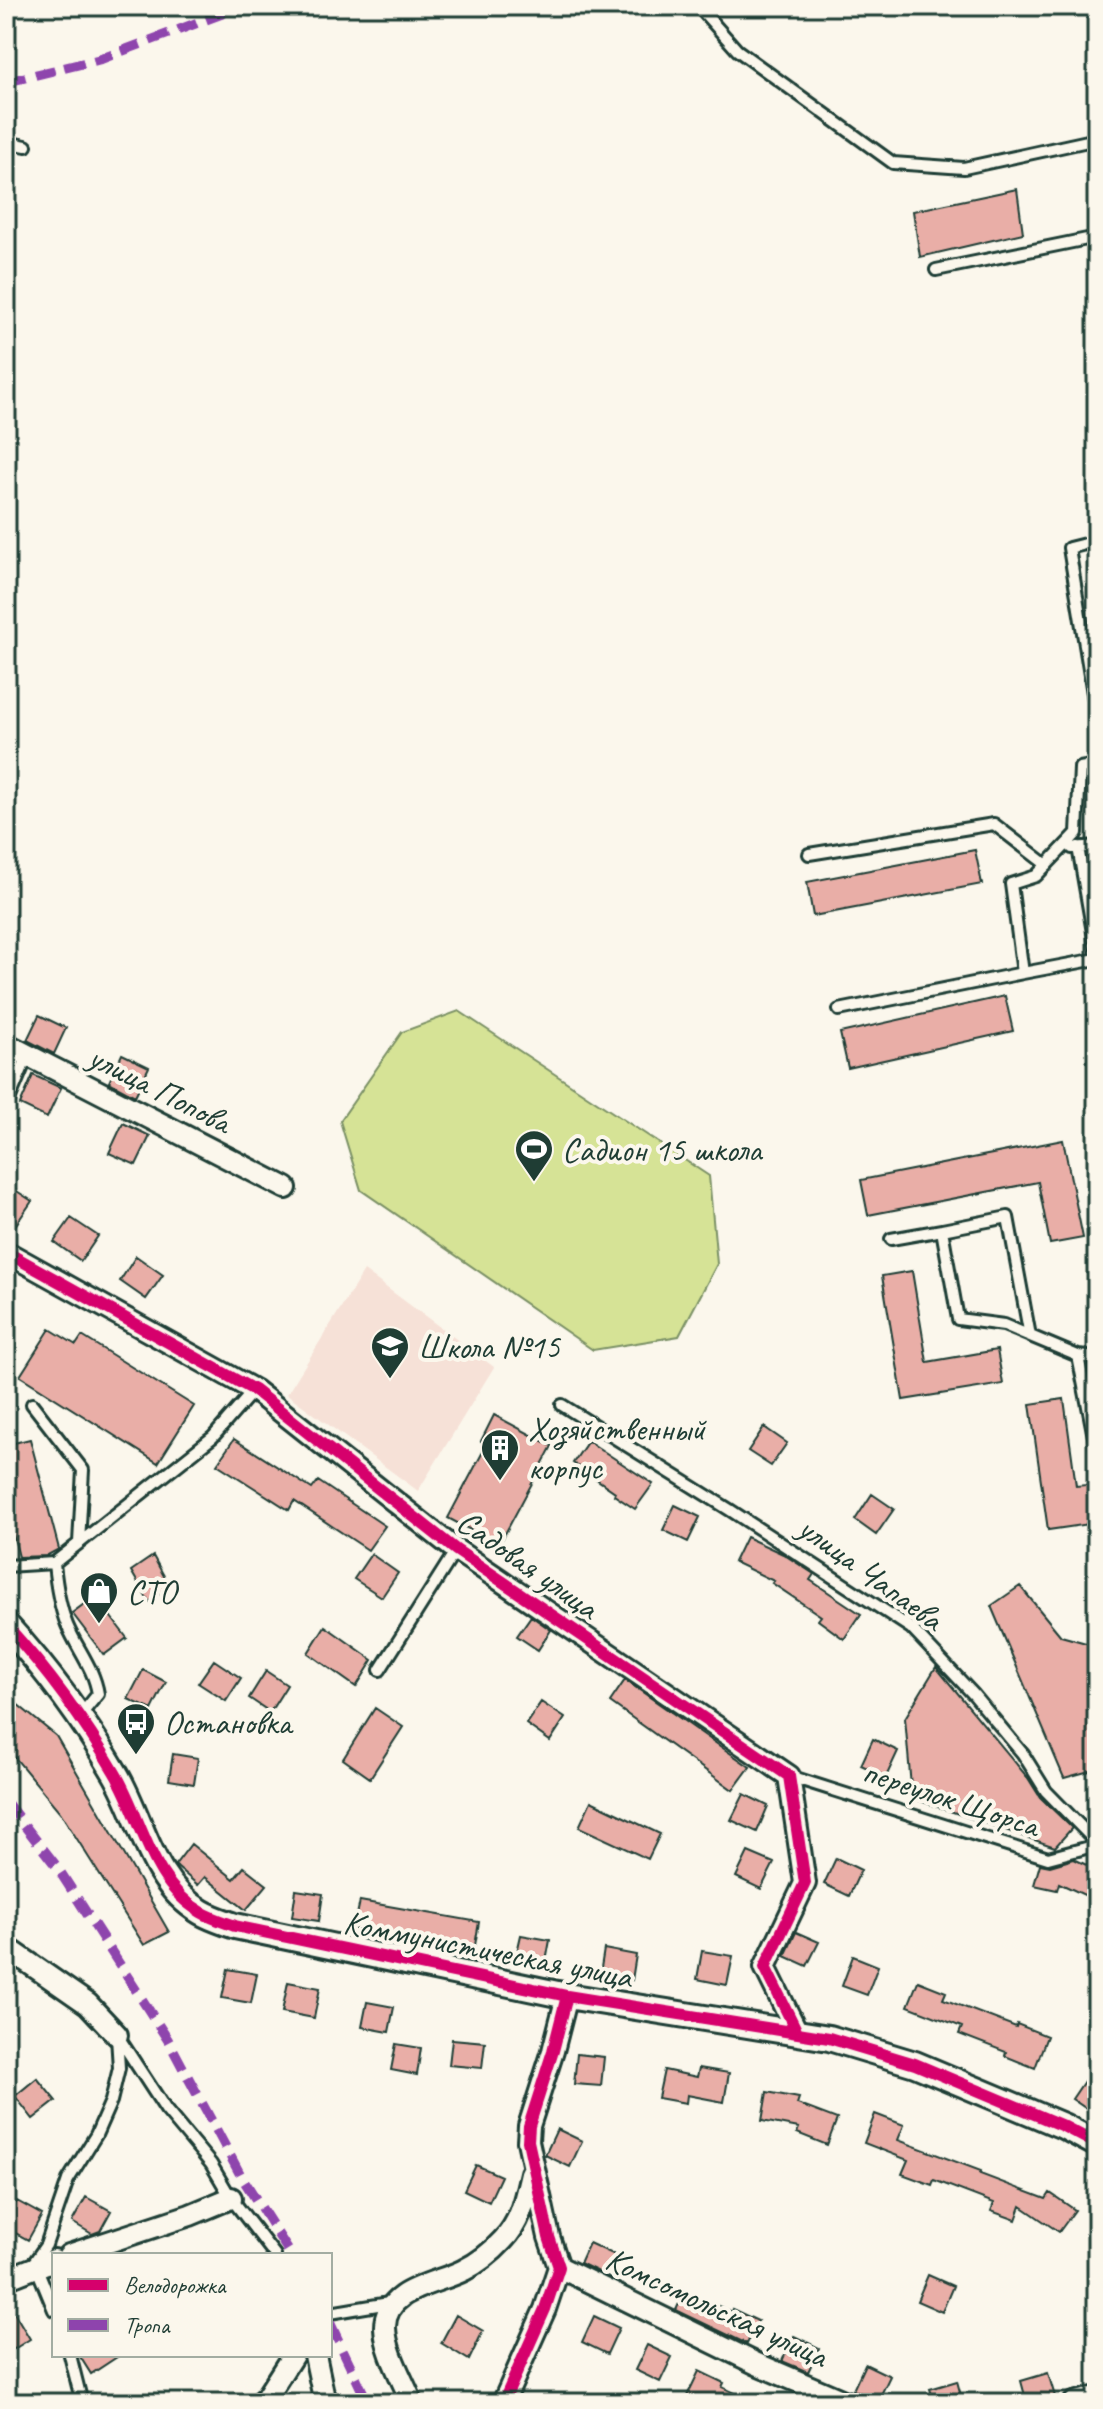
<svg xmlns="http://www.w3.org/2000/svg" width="1103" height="2409" viewBox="0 0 1103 2409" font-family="Caveat,sans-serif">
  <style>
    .built { fill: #f6e1d7 }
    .green { fill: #d6e396; stroke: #7a9065; stroke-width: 2 }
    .building { fill: #e9aea7; stroke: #1f3d34; stroke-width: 2 }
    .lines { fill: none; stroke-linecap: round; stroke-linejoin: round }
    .service-casing { stroke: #1f3d34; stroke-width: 16 }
    .minor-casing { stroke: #1f3d34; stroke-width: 26 }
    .tertiary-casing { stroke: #1f3d34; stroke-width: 30 }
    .service { stroke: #fbf7ec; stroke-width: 10 }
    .minor { stroke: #fbf7ec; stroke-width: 20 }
    .tertiary { stroke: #fbf7ec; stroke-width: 24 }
    .quiet { stroke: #8e44ad; stroke-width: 10; stroke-dasharray: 20 10; stroke-linecap: butt }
    .cycleway-casing { stroke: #fbf7ec; stroke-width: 17 }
    .cycleway { stroke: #d6006c; stroke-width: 12 }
    .labels { text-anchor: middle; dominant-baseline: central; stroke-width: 8; stroke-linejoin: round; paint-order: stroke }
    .street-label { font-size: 34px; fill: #1f3d34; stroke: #fbf7ec }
    .poi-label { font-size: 34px; fill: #1f3d34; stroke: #fbf7ec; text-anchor: start }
  </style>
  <rect width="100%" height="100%" fill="#fbf7ec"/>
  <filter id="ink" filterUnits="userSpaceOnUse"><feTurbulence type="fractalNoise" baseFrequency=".0125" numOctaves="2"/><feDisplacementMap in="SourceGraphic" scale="16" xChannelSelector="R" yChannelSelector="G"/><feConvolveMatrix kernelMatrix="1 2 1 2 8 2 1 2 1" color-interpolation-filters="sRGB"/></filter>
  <g filter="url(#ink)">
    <path class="built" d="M364,1271L494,1367L418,1491L287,1394Z"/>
    <path class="green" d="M459,1011L709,1176L717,1264L679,1336L593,1350L361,1190L340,1121L402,1032Z"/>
    <path class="building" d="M1017,189L1023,233L920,257L913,211Z
      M975,850L982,884L813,916L807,882Z
      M1005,996L1013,1031L848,1068L840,1033Z
      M39,1015L66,1028L54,1054L27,1040Z
      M122,1054L149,1067L135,1096L109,1082Z
      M33,1075L61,1088L47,1118L20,1105Z
      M123,1123L150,1136L136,1165L109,1153Z
      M1063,1140L1083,1238L1050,1244L1038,1182L868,1215L861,1180Z
      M6,1184L32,1201L6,1239Z
      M71,1218L98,1236L81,1261L54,1242Z
      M136,1256L163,1275L146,1299L120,1281Z
      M912,1271L927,1362L997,1350L1003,1384L903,1400L882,1276Z
      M50,1329L76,1345L82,1336L194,1406L158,1463L20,1376Z
      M1064,1399L1076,1486L1097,1484V1523L1048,1530L1030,1404Z
      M494,1415L552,1446L499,1545L448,1518L487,1444L481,1441Z
      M764,1427L787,1443L771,1466L748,1451Z
      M30,1439L59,1549L46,1556L19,1557L6,1508V1445Z
      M234,1439L312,1489L318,1481L385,1526L368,1550L294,1501L289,1510L217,1464Z
      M588,1441L653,1484L635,1509L614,1495L615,1492L573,1463Z
      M872,1494L894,1509L876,1535L855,1520Z
      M675,1505L700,1517L688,1542L663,1530Z
      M746,1537L783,1554L814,1574L810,1580L861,1614L844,1639L818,1620L821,1616L772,1583L774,1581L734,1562Z
      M371,1554L398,1573L382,1597L354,1579Z
      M153,1556L170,1587L149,1602L131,1571Z
      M1020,1586L1061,1636L1097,1646V1769L1064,1778L991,1606Z
      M95,1596L127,1638L104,1655L72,1613Z
      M531,1616L551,1630L538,1650L517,1636Z
      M325,1626L373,1660L356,1687L308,1653Z
      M214,1660L241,1678L226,1701L198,1683Z
      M936,1667L1028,1778L1040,1797L1072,1828L1055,1847L912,1798L905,1718Z
      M143,1670L166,1682L152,1710L128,1699Z
      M266,1671L287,1685L270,1712L249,1698Z
      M625,1680L750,1767L733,1790L610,1702Z
      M6,1695L56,1736L169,1932L144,1945L60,1812L6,1747Z
      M541,1702L565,1718L550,1741L526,1724Z
      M375,1708L403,1727L370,1778L343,1759Z
      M873,1739L898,1751L886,1777L861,1765Z
      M173,1754L198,1758L194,1784L169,1780Z
      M744,1794L768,1806L757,1832L731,1820Z
      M591,1801L660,1834L648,1859L579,1827Z
      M191,1844L234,1879L244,1867L267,1885L246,1910L205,1877L198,1885L178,1868L175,1865Z
      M748,1852L774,1863L761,1889L736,1877Z
      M836,1858L861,1870L849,1896L824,1884Z
      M1074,1859L1097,1870V1901L1059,1883L1057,1890L1034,1885L1040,1864L1050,1866Z
      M296,1890L323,1894L319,1921L292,1917Z
      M360,1901L479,1922L474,1951L426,1942L425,1947L397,1942V1937L354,1929Z
      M796,1932L819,1942L807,1966L785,1956Z
      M521,1935L550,1940L545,1967L515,1961Z
      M604,1949L636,1955L632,1980L600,1974Z
      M702,1951L733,1956L727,1985L697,1979Z
      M853,1956L878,1966L867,1995L842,1986Z
      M228,1969L257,1974L251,2003L222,1998Z
      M918,1981L946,1992L943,1999L1016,2027L1017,2024L1047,2036L1035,2068L1005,2056L1006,2052L959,2034L962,2027L908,2006Z
      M288,1982L320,1988L314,2018L282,2012Z
      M367,2002L394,2007L389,2032L362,2027Z
      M452,2039L485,2042L482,2068L449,2065Z
      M396,2044L421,2048L417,2075L391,2070Z
      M577,2054L604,2057L601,2086L574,2084Z
      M1097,2062V2116L1072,2099Z
      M699,2068L729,2073L724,2102L687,2095L686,2103L658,2098L664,2070L697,2077Z
      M37,2078L56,2101L33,2119L15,2096Z
      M767,2092L799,2098L797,2104L837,2119L827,2145L797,2133L799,2128L762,2121Z
      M875,2114L904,2125L898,2140L981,2171L980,2174L1046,2199L1050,2193L1075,2210L1059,2232L1021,2206L1016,2220L991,2211L994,2203L934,2180L932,2185L902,2174L908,2160L864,2143Z
      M557,2129L582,2141L570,2167L545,2155Z
      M476,2165L501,2176L489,2202L464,2190Z
      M86,2197L111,2211L100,2231L92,2234L72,2222Z
      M17,2201L42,2215L28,2240L6,2228V2220Z
      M589,2243L615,2255L605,2275L580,2263Z
      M928,2275L953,2286L942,2312L917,2301Z
      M685,2291L731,2312L732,2309L758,2321L747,2344L676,2310Z
      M6,2299L30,2339L6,2354Z
      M456,2315L483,2331L469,2360L441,2343Z
      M594,2316L619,2328L607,2354L582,2342Z
      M794,2336L819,2348L808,2372L782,2361Z
      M647,2345L672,2357L660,2382L635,2370Z
      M79,2355H120L91,2374Z
      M865,2364L890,2376L878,2401L853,2390Z
      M699,2371L724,2383L722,2387L756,2403H701L687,2396Z
      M1048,2373L1056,2400L1046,2403H1027L1021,2381Z
      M957,2381L963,2403H935L930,2389Z"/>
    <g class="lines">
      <g class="service-casing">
        <path id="service" d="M698,6L737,50L893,163L964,168L1097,139
          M6,142L26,146
          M936,270L1097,237
          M1097,541L1069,548L1097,718
          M1078,847L1097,955
          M1072,848L1097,846
          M809,854L994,824L1047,865
          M1023,973L1097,959
          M839,1010L1023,973L1011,884L1036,876L1077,833L1080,768L1097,765
          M6,1107L27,1057
          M942,1230L1008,1217L1030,1336
          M891,1239L942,1230L958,1319L1004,1325L1078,1356
          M1097,1358L1078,1356L1097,1452
          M32,1404L83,1470L79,1543
          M562,1405L730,1510L911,1628L974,1695L1023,1754L1046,1791L1097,1843
          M54,1563C56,1584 59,1605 67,1625C77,1649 94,1668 98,1694L79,1717
          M6,1566L54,1563L213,1437L254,1390
          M380,1670L456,1550
          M789,1776L1048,1858L1097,1845
          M117,2035L166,2110L211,2164L231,2198L275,2255
          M32,2265L46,2245L68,2180L96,2135L111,2101L119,2068L117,2037
          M36,2266L54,2310
          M330,2313L395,2302
          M70,2355L82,2403"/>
      </g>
      <g class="minor-casing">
        <path id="minor" d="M6,1044L286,1188
          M6,1252L254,1390L456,1550L789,1776L805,1883L765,1967L797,2032
          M6,1947L88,2004L117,2035
          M69,2255L190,2215L231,2198
          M559,2267L757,2364L848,2403
          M6,2279L54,2260
          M315,2355L325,2403
          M260,2403L265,2399L293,2355
          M412,2403C403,2380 386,2353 385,2328C384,2288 438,2284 464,2270C478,2263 492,2252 503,2240C521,2222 525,2198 531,2173
          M503,2403L545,2309L559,2267L549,2237L528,2141L529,2126L553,2051L567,1996
          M1074,2403L1097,2397"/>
      </g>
      <g class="tertiary-casing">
        <path id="tertiary" d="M6,1625C47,1670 84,1720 115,1773C143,1820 150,1882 201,1912C211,1918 224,1922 235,1926L567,1996L829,2038L915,2064L1063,2126L1097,2144"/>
      </g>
      <use href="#service" class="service"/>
      <use href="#minor" class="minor"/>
      <use href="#tertiary" class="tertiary"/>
      <path class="quiet" d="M6,82L101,59L242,6
        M6,1802L57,1867L168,2040L240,2174L291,2255
        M330,2323L368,2403"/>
      <g class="cycleway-casing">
        <path id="cycleway" d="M6,1252L254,1390L456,1550L789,1776L805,1883L765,1967L797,2032
          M6,1625C47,1670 84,1720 115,1773C143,1820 150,1882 201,1912C211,1918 224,1922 235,1926L567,1996L829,2038L915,2064L1063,2126L1097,2144
          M503,2403L545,2309L559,2267L549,2237L528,2141L529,2126L553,2051L567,1996"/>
      </g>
      <use href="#cycleway" class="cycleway"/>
    </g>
  </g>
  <defs>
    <g id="stadium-pin" transform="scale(2)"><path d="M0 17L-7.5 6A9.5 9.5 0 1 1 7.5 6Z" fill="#1f3d34" stroke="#fbf7ec"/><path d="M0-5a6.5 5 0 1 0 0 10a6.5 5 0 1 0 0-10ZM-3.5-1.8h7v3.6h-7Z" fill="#fff"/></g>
    <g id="school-pin" transform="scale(2)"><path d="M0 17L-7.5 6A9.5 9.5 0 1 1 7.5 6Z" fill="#1f3d34" stroke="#fbf7ec"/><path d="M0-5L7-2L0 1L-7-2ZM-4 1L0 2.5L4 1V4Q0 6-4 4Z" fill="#fff"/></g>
    <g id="building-pin" transform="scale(2)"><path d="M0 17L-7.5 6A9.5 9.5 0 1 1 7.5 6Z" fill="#1f3d34" stroke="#fbf7ec"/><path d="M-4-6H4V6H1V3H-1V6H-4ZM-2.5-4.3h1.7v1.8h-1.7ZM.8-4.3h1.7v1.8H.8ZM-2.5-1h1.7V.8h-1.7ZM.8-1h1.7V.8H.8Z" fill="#fff"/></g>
    <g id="shop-pin" transform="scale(2)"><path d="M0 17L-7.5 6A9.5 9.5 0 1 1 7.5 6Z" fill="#1f3d34" stroke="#fbf7ec"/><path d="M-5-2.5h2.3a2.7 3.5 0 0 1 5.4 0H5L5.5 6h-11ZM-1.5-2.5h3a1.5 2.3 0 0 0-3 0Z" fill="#fff"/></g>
    <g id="bus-pin" transform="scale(2)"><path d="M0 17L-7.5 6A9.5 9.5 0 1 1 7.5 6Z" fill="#1f3d34" stroke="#fbf7ec"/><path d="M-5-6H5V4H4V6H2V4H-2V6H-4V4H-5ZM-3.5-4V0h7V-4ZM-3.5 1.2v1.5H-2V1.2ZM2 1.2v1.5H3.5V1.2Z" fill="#fff"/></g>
  </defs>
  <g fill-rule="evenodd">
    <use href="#stadium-pin" x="534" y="1149"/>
    <use href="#school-pin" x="390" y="1346"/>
    <use href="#building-pin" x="500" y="1448"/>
    <use href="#shop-pin" x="99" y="1591"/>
    <use href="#bus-pin" x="136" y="1722"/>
  </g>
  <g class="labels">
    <g class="street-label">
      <text transform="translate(160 1089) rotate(27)">улица Попова</text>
      <text transform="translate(528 1564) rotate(35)">Садовая улица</text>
      <text transform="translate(871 1573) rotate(36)">улица Чапаева</text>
      <text transform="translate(951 1798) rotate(18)">переулок Щорса</text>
      <text transform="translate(488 1949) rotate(11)">Коммунистическая улица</text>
      <text transform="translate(717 2307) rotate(25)">Комсомольская улица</text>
    </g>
    <g class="poi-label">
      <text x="562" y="1149">Садион 15 школа</text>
      <text x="418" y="1346">Школа №15</text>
      <text x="528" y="1428">Хозяйственный<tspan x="528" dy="39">корпус</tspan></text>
      <text x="127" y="1591">СТО</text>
      <text x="164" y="1722">Остановка</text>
    </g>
  </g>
  <rect width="1103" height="2409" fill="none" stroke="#fbf7ec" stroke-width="32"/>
  <rect x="16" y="16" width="1071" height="2377" fill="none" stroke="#1f3d34" stroke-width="3" filter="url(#ink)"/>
  <rect x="52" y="2253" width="280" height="104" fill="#fbf7ec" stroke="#a3ada2" stroke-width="2"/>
  <rect x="68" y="2279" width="40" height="12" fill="#d6006c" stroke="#a3ada2" stroke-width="2"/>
  <text x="124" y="2293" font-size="24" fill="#1f3d34">Велодорожка</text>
  <rect x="68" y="2319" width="40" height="12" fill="#8e44ad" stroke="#a3ada2" stroke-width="2"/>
  <text x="124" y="2333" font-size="24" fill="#1f3d34">Тропа</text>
</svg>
